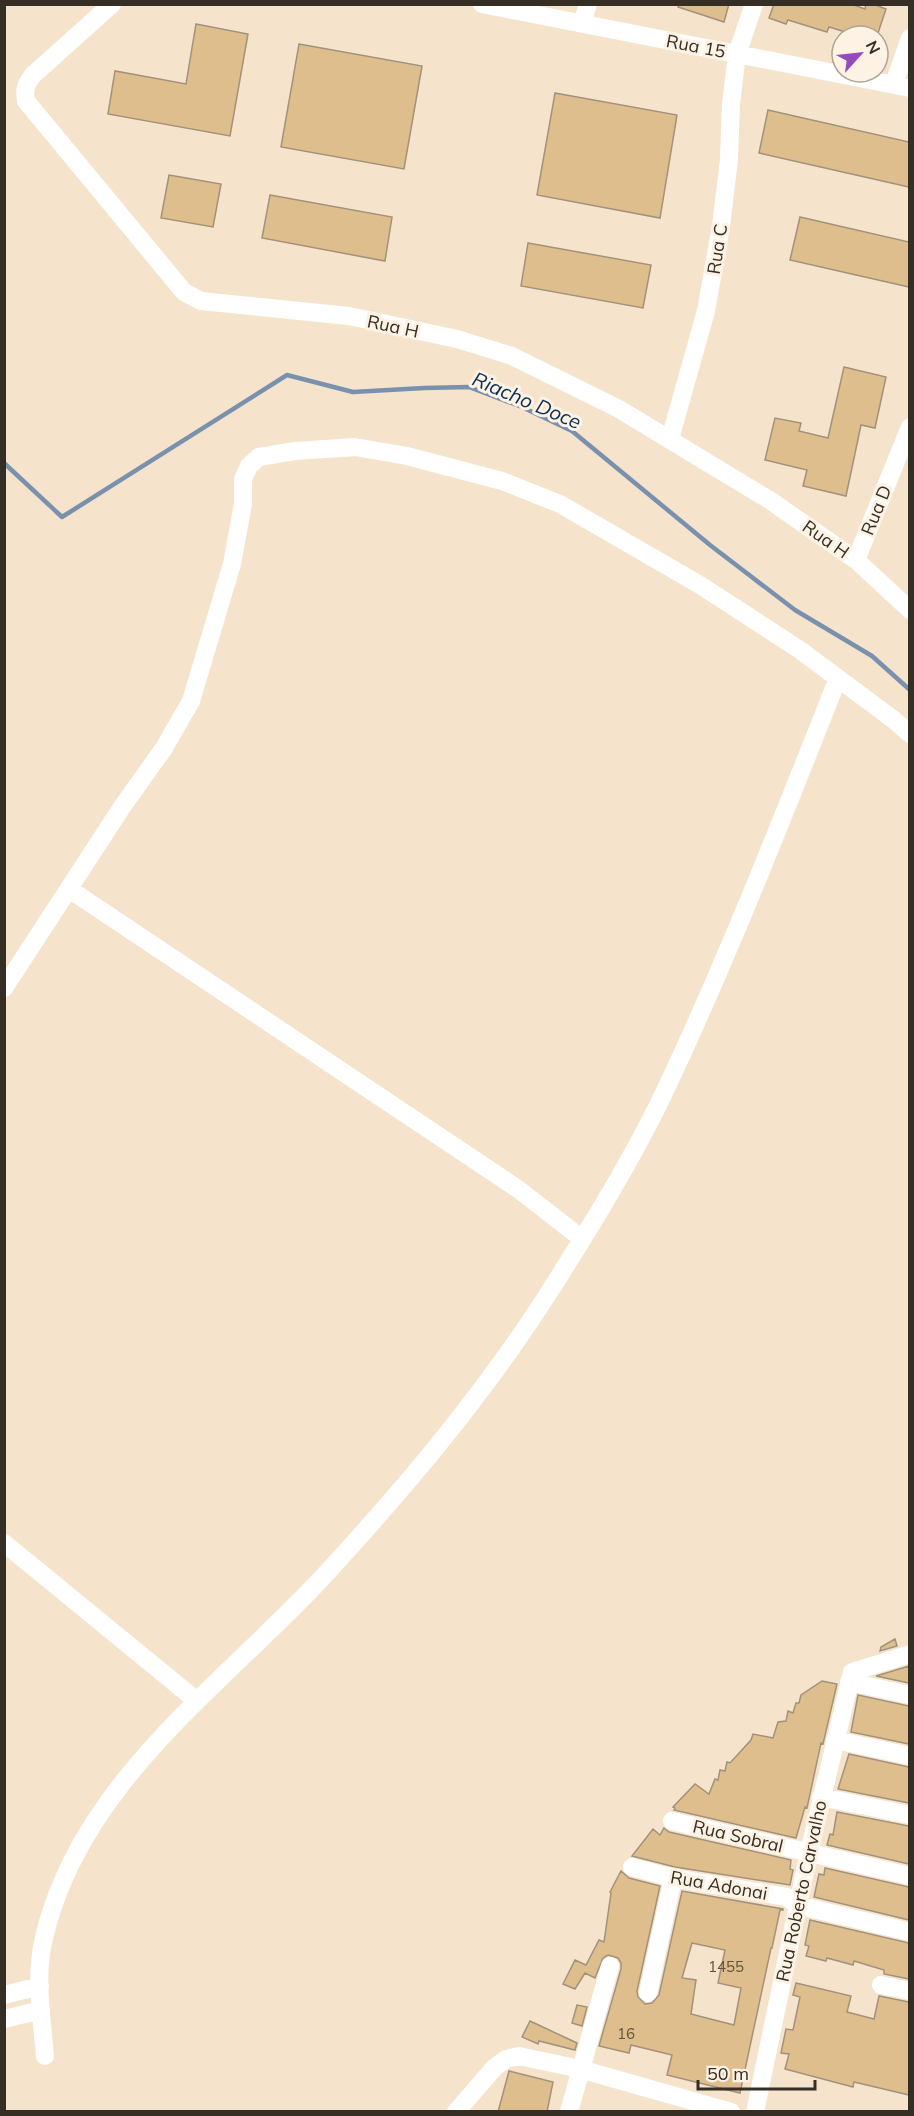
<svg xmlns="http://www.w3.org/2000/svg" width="914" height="2116" viewBox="0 0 914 2116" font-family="Mulish,sans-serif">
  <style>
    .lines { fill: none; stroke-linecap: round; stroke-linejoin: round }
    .stream { stroke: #7a91ae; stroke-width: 4.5 }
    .building { fill: #dfbe8d; stroke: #a2927b; stroke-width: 1.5; fill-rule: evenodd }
    .minor { stroke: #fff; stroke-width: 18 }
    .labels { text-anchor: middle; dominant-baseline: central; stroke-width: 6; stroke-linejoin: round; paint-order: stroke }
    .number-label { font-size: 15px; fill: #5f523f }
    .street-label { font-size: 18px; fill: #342e25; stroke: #fdf2e3 }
    .water-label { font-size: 20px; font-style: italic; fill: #0a2e57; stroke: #fdf2e3 }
  </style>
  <rect width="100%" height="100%" fill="#f5e4cb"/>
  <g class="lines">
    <path class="stream" d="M4,463L62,517L287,375L353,392L424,388L469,387L522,407L572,431L710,545L795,610L872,656L910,690"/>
  </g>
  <path class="building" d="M679,4H729L724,22L678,7Z
    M774,4H851L865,9L866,4H873L886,9L877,36H867L850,30L849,33L829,27L827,32L788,20L786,24L769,18Z
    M196,24L248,34L230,136L108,114L115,71L186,84Z
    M299,44L422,66L404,169L281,147Z
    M555,93L677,115L660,218L537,195Z
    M768,110L909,142V187L759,153Z
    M169,175L221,184L213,227L161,218Z
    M270,195L392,217L385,261L262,238Z
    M800,217L909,242V287L790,260Z
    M528,243L651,265L643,308L521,286Z
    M844,367L886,377L875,428L861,425L846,496L803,486L807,470L765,460L775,418L801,423L799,431L828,438Z
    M895,1639L897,1646L880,1651L881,1647Z
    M909,1666V1683L876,1676Z
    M822,1681L837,1684L823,1744L821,1743L807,1808L805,1807L796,1838L674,1810L675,1808L673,1807L695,1784L709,1794L715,1779L718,1780L720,1770L725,1771L727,1762L730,1763L751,1740L753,1734L773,1738L778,1722L786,1721L788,1711L793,1713L796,1703H799L801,1695Z
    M858,1695L909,1706V1744L851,1732Z
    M849,1754L909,1767V1803L838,1789Z
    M837,1812L909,1826V1864L827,1845L830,1834L833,1835Z
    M664,1828L669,1832L791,1860L790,1869L793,1870L790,1885L675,1867L632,1856L653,1829L660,1835Z
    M825,1868L909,1887V1920L814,1897L819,1874L824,1875Z
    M621,1871L629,1878L660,1886L637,1991L638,1997L645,2004L652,2003L659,1995L682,1891L783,1909V1910H780L772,1948H771L740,2093L667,2075L672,2055L631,2045L629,2053L599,2046L621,1969V1963L618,1958L608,1955L603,1958L595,1978L585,1973L575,1989L563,1984L575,1960L586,1965L599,1940L604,1942L611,1893L610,1892ZM692,1943L725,1950L718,1983L741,1988L734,2025L691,2014L696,1980L682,1978Z
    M810,1920L909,1943V1979L884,1974V1970L854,1961L853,1965L827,1958L826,1961L806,1956L809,1946L805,1945Z
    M796,1983L851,1996L847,2012L874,2019L879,1996L909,2002V2095L854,2082L853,2087L785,2069L789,2054L781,2053L786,2029L793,2030L800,1997L793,1995Z
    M577,2005L587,2007L582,2026L572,2023Z
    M530,2021L577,2043L575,2050L539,2041L538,2044L522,2037Z
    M509,2071L553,2082L547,2112H498Z"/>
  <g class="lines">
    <path class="minor" d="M112,4L33,75C26,84 24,89 26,101L184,292L201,301L349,316L457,339L512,356L619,409L771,501L856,560L910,610
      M482,4L910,88
      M582,24L588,4
      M894,84L910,38
      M670,439L706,311L721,226L729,160L731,104L737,54L754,4
      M856,560L910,427
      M69,889L518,1189L581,1238
      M4,988L122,807L164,748L191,701L232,564L243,504V479L249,466L259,457L295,451L355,447L407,456L502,481L560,504L700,585L800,650L894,720L910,734
      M4,1543L197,1701
      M849,1682L910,1695
      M835,1740L910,1756
      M821,1797L910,1815
      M672,1821L910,1876
      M632,1867L673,1878L787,1897L797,1905L910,1932
      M881,1985L910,1991
      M648,1993L673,1878
      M4,1995L40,1986
      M4,2019L41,2010
      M45,2056C42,2019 35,1979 43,1942C77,1786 219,1688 322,1578C403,1490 481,1398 546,1297C590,1228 637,1152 671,1078C732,947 785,812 838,678
      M456,2112L495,2067L506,2059L519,2056L580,2069L731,2112
      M569,2112L610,1966
      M755,2112L809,1852L852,1672L910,1654"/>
  </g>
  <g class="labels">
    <g class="number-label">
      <text x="726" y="1966">1455</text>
      <text x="626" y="2033">16</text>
    </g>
    <g class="street-label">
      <text transform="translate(696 46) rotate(11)">Rua 15</text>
      <text transform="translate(717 249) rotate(-81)">Rua C</text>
      <text transform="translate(393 326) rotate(12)">Rua H</text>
      <text transform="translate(876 510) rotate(-68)">Rua D</text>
      <text transform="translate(826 539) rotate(35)">Rua H</text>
      <text transform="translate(738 1836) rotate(13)">Rua Sobral</text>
      <text transform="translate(719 1885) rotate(10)">Rua Adonai</text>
      <text transform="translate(801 1891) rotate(-78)">Rua Roberto Carvalho</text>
    </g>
    <g class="water-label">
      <text transform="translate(527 400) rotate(23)">Riacho Doce</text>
    </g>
  </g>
  <rect width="914" height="2116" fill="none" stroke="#342e25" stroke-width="12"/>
  <g transform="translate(860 54) rotate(63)"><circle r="28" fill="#fdf2e3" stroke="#ada497" stroke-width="1.5"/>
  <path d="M0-4.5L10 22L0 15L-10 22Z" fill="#964bbd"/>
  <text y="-9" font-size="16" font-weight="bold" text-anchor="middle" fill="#342e25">N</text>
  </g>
  <path d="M698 2080v9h117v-9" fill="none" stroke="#342e25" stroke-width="3"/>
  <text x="707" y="2080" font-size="18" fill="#342e25" stroke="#fdf2e3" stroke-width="4.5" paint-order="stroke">50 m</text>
</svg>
